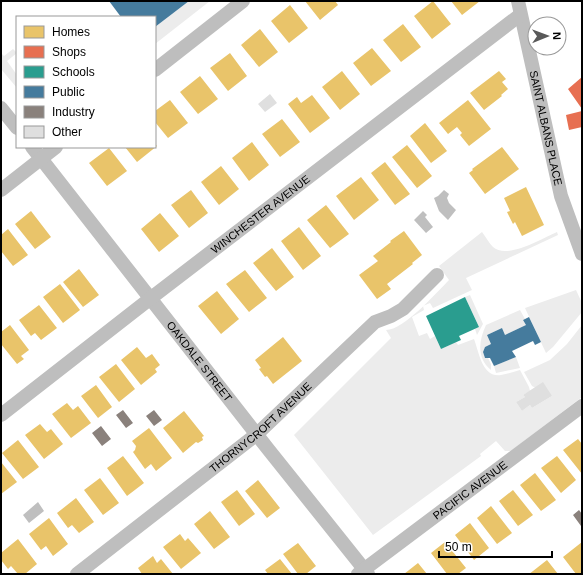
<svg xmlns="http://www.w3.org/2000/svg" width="583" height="575" viewBox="0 0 583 575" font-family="Arial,sans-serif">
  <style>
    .green { fill: #ececec }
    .water { fill: #bfbfbf }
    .homes { fill: #e9c46a }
    .shops { fill: #e76f51 }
    .schools { fill: #2a9d8f }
    .public { fill: #457b9d }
    .industry { fill: #8a817c }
    .building { fill: #dfdfdf }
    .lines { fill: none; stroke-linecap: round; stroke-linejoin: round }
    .minor { stroke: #bebebe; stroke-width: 14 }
    .labels { text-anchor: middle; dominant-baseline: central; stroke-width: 4; stroke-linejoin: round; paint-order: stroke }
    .street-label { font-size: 11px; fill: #000; stroke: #fff }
  </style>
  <rect width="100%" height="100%" fill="#fff"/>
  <path class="green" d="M189,1H210L155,44V27Z
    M13,49L17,53L7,61L17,75V88L1,69V53L4,56Z
    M482,232C486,237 489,243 493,247C507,260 543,238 557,232L558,235L466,278L472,290L433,308L430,303L423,306L424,310L412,317L419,336L427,333L430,339L435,336L441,349L456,342L458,345L474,339C479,352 482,378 501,375C507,374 514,372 520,370L529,387L530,391L523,395L525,397L516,402L522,411L530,405L532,408L552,396L532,386L524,372L550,360L567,344L582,325V397L511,451H505L496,441L480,454L481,456L373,535L294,435L391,338L386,330C404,330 436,293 449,280L439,266Z
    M576,290L582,303V312L553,347L546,353L525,308Z
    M470,295L483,324L477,335L475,329L479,327L465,297Z
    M520,310L525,319L523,320L526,325L505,335L502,328L487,335L491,344L485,347L483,352L485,358H488L491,364V370C476,358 479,340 486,325Z
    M516,357L520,368L496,373L494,366Z"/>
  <path class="water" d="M444,190L449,194L447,198L449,203L456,210L448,220L439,211L434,198L438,196Z
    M423,211L427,215L425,217L433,227L426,233L414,220Z
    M38,502L44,511L29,523L23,515Z"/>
  <path class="homes" d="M305,1H335L338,5L320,20Z
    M433,1L451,24L432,39L414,16Z
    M451,1H480L462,15Z
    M290,5L308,28L289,43L271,21Z
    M403,24L421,47L401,62L383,40Z
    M260,29L278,52L259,67L241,45Z
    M372,48L391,71L371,86L353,63Z
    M230,53L247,76L228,91L210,68Z
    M342,71L360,94L340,110L322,87Z
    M499,71L506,79L502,82L508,89L501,95L502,96L484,110L470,93Z
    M200,76L218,99L198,114L180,92Z
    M312,95L330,118L310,133L288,104L297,97L301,103Z
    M170,100L188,123L168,138L155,122V111Z
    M468,100L491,129L469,146L460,135L462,133L457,127L448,134L439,123Z
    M282,119L300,142L280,157L262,134Z
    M425,123L447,151L431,163L410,136Z
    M252,142L269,165L249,181L232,158Z
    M155,144L157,146L137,162L125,147H155Z
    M407,145L432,176L417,188L392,157Z
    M502,147L519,169L485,194L469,173L473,170L472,169Z
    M109,148L127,171L107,186L89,163Z
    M385,162L410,194L395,205L371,173Z
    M221,166L239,189L219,205L201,182Z
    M361,177L379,200L354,220L336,196Z
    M526,187L544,225L522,236L515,222L513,224L507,212L510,211L504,198Z
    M191,190L208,213L189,228L171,205Z
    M326,205L349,234L330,248L307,220Z
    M31,211L51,237L35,249L15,224Z
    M160,213L179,236L159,252L141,229Z
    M299,227L321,256L303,270L281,241Z
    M8,229L28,255L13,266L1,251V235Z
    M404,231L422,255L412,263L413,264L387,284L391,289L377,299L359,275L378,261L373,256L391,242L390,241Z
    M272,248L294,277L276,291L253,263Z
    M79,269L99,295L83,307L63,282Z
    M245,270L267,298L249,312L226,284Z
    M60,284L80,310L63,323L43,297Z
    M217,291L239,319L221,334L198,306Z
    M39,305L57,328L41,340L35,333L31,336L19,320Z
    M10,325L29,350L21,356L24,359L17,364L1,344V332Z
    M283,337L302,361L273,384L267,376L265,377L259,369L261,368L255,360Z
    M137,347L146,358L152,354L160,365L155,369L157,372L141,385L121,360Z
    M116,364L135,389L119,402L99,377Z
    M96,385L112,407L98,418L81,396Z
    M67,403L73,410L78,406L91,423L71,438L52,414Z
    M184,411L204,436L202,437L203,440L198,443L196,442L183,453L163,428Z
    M40,424L47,432L51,429L63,444L44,459L25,435Z
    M149,428L172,458L156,471L151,464L145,469L133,452L135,450L136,446L132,441Z
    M578,439L582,444V474L563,450Z
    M18,440L39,467L23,479L2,453Z
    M123,456L144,483L127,496L107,468Z
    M557,456L576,480L561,493L541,468Z
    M1,462L17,482L1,494Z
    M535,473L556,500L541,511L520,485Z
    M100,478L119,503L103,515L84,490Z
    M258,480L280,508L267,518L245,491Z
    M237,490L255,514L239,526L221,502Z
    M513,490L533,515L518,526L499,501Z
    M76,498L94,522L79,533L72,525L68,528L57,513Z
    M491,506L512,533L497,544L477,518Z
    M210,511L230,537L214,549L194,524Z
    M49,518L68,544L53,556L46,546L41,550L29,534Z
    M470,523L489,548L474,560L455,535Z
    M180,534L185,541L188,538L201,553L181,569L163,547Z
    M18,539L37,564L25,574H18L11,566L8,569L1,560V553Z
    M445,542L466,568L458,574H447L431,553Z
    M582,542V574H576L563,557Z
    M298,543L316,566L306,574H298L283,554Z
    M153,556L157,563L161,559L173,574H142L138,568Z
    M280,559L292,574H268L265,570Z
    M547,560L558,574H529L533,571Z
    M418,563L427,574H404Z"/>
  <path class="shops" d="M582,77V109L568,89Z
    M582,111V127L569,130L566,115Z"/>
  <path class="schools" d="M465,297L479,327L459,336L461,340L441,349L426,316Z"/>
  <path class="public" d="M109,1H189L155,27V17H121Z
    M529,317L541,342L535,345L533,341L512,351L516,357L494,366L490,358H485L483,352L485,347L491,344L487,335L502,328L505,335L526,325L523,320Z"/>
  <path class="industry" d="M123,410L133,423L126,428L116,415Z
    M154,410L162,420L154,426L146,416Z
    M101,426L111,439L102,446L92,433Z
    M579,510L582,514L581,526L573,515Z"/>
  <path class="building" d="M270,94L277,103L265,112L258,104Z
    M543,382L552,396L532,408L530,405L522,411L516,402L525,397L523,395Z"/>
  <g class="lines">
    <g class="minor">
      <path id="s1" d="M518,1L561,196L582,254"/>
      <path d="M155,70L243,1"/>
      <path d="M1,108L17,128"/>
      <path id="s2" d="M32,147L268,449L368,574"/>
      <path d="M1,190L56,147"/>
      <path id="s3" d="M1,415L151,298L520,15"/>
      <path id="s4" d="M77,574L257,434L375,322L391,316L403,309L437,275"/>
      <path id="s5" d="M358,574L582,406"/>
    </g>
  </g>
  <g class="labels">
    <g class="street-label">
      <text stroke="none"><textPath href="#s1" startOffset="130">SAINT ALBANS PLACE</textPath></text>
      <text stroke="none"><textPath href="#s3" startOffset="328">WINCHESTER AVENUE</textPath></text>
      <text stroke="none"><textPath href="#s2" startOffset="272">OAKDALE STREET</textPath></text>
      <text stroke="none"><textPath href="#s4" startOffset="235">THORNYCROFT AVENUE</textPath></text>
      <text stroke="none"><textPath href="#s5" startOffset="140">PACIFIC AVENUE</textPath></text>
    </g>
  </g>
  <rect width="583" height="575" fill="none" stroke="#000000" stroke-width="4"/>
  <rect x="16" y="16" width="140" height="132" fill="#ffffff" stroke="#999999"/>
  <rect x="24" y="26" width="20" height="12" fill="#e9c46a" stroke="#999999"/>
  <text x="52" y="36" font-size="12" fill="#000000">Homes</text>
  <rect x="24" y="46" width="20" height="12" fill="#e76f51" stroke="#999999"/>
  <text x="52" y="56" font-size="12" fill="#000000">Shops</text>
  <rect x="24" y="66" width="20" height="12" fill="#2a9d8f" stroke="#999999"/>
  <text x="52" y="76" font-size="12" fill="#000000">Schools</text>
  <rect x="24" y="86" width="20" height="12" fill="#457b9d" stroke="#999999"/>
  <text x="52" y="96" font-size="12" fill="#000000">Public</text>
  <rect x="24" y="106" width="20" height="12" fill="#8a817c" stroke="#999999"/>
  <text x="52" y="116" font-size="12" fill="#000000">Industry</text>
  <rect x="24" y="126" width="20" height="12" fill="#dfdfdf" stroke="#999999"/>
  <text x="52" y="136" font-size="12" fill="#000000">Other</text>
  <g transform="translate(547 36) rotate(89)"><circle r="19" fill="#ffffff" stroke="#999999"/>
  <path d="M0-3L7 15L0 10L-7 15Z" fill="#595959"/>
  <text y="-6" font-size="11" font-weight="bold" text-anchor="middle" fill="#000000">N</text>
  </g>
  <path d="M439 551v6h113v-6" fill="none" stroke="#000000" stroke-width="2"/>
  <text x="445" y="551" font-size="12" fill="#000000" stroke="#ffffff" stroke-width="3" paint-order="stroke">50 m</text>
</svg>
